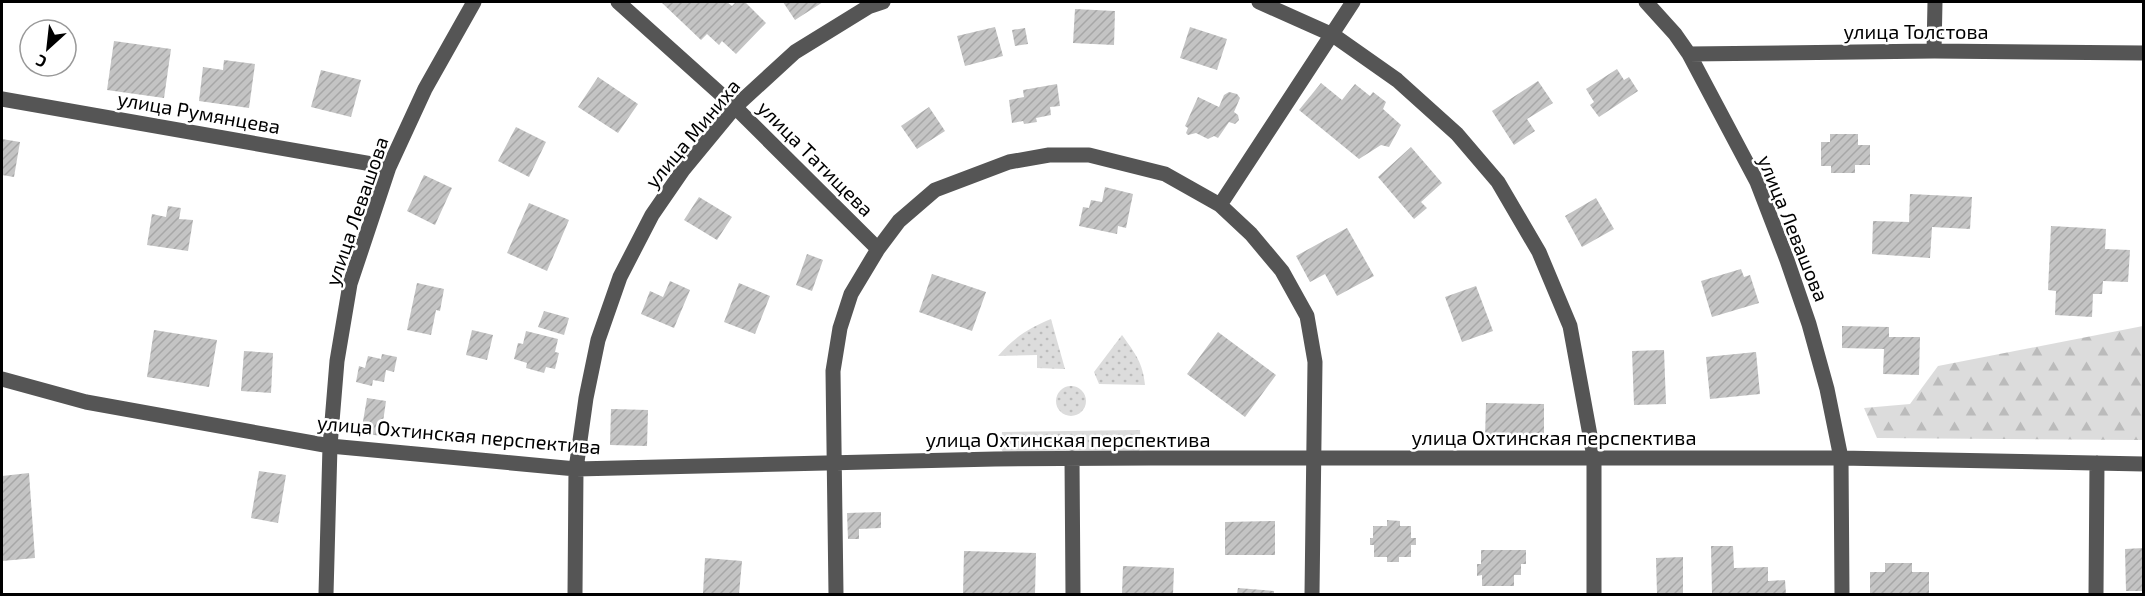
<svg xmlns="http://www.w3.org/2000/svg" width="2145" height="596" viewBox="0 0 2145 596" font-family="'Exo 2',sans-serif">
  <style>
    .grass { fill: url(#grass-dots) }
    .forest { fill: url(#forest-firs) }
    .building { fill: url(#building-hatch) }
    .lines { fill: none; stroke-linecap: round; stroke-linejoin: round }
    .minor { stroke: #555; stroke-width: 15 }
    .labels { text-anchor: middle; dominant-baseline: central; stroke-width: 5; stroke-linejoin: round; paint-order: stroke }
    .street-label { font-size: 20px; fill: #000; stroke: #fff }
  </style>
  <defs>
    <pattern id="grass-dots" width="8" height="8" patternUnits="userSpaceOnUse" patternTransform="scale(1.5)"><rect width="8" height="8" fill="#dcdcdc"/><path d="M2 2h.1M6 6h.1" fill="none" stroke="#bbb" stroke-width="1.8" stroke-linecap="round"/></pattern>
    <pattern id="forest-firs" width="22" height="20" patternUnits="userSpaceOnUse" patternTransform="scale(1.5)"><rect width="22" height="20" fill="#dcdcdc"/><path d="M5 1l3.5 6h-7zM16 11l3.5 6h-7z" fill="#bbb"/></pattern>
    <pattern id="building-hatch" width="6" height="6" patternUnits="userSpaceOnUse" patternTransform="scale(1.5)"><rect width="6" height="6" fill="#c4c4c4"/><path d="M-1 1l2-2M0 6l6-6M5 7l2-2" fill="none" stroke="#a7a7a7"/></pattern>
  </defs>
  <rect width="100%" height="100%" fill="#fff"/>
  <path class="grass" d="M1051,319L1065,369L1037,368V355L998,356C1013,338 1029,328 1051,319Z
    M1122,335C1135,353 1143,363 1145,385L1099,384L1094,372Z
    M1056 401a15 15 0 1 1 30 0a15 15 0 1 1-30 0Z
    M1140,430L1141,448L1136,455H1005L1001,449L1002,432Z"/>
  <path class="forest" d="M2143,326V440L1877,438L1864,408L1910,404L1938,366Z"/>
  <path class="building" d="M661,2H727L732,6L736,2H745L766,23L736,54L722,41L719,45L707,34L701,40Z
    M783,2H823L795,20Z
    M1075,9L1115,11L1114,45L1073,43Z
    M995,27L1003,56L965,66L957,36Z
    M1190,27L1227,39L1217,70L1180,58Z
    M1025,28L1028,44L1015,46L1012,30Z
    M114,41L171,49L164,98L107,90Z
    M224,60L255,64L249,108L199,101L203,67L223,70Z
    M1617,69L1624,80L1629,77L1638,91L1599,117L1590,105L1594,102L1586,89Z
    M321,70L361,80L351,117L311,107Z
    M598,77L638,104L618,133L578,107Z
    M1538,81L1553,103L1527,119L1535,131L1514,145L1492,111Z
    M1321,83L1342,100L1355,84L1370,96L1373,92L1386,102L1383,109L1401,125L1389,147L1381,145L1359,159L1299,110Z
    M1057,84L1060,106L1050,107L1051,115L1036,118L1037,122L1024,124L1023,121L1012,123L1009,100L1024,97L1023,90Z
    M1229,92L1237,94L1240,98L1234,112L1238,115L1239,120L1235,124L1229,122L1218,138L1214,136L1208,139L1196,133L1188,135L1186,133L1188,128L1185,126L1198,97L1219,107L1224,95Z
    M929,107L945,131L917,149L901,126Z
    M516,127L546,142L529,177L498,161Z
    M1830,134H1858V145H1870V165H1855V173H1831V166H1821V142H1830Z
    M2,139L20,142L14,177L2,175Z
    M1411,147L1442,183L1421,202L1427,208L1414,219L1378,177Z
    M424,175L452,188L435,225L407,211Z
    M1105,187L1133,194L1126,228L1118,226L1117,234L1079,226L1083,207L1089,208L1091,200L1102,202Z
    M1910,194L1972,197L1970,229L1932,227L1930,258L1872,254L1873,221L1909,222Z
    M699,197L732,217L717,240L684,220Z
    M1596,198L1614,229L1582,247L1565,216Z
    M529,203L569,220L547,271L507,253Z
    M168,206L181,208L179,219L193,220L188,251L147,245L152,214L166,217Z
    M2051,226L2106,229L2105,249L2130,250L2128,282L2103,281L2102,294H2093L2092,317L2055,315L2056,291L2048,290Z
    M1347,228L1374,276L1337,296L1325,274L1310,282L1296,256Z
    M807,254L823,260L812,291L796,285Z
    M1741,269L1744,277L1750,275L1759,303L1712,317L1701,281Z
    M932,274L986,292L972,331L919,312Z
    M670,281L690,290L674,328L641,314L650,291L663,297Z
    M417,283L444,289L440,311L436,310L431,335L407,330Z
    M739,283L770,296L755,334L724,322Z
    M1476,286L1493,331L1462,342L1445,297Z
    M544,311L569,318L564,335L538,327Z
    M1842,326L1889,327V337H1920L1919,375L1883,374L1884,349L1842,348Z
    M154,330L217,340L209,387L147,377Z
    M472,330L493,335L487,360L466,355Z
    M526,331L558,339L555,352L559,353L555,369L546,367L544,373L526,368L527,363L514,359L518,343L523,344Z
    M1218,332L1276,375L1245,417L1187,374Z
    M1664,350L1666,404L1634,405L1632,351Z
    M244,351L273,353L271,393L241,391Z
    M1756,352L1760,394L1710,399L1706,357Z
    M382,354L397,357L394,372L386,370L384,382L373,380L372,386L356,382L359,366L365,368L368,356L381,359Z
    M367,398L386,401L381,436L361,433Z
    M1486,403L1544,404V439L1485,438Z
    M611,409L648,410L647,446L610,445Z
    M259,471L286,475L278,523L251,518Z
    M29,473L35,558L2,561V476Z
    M881,512V528L859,529V539H848L847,513Z
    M1387,520L1400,521V526H1411V538H1416V545H1411V557H1399V562H1387V557H1374V545H1370V538H1373V526H1387Z
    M1275,521V555H1225V522Z
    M1711,546H1733L1734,568L1768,567V581L1785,580L1786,594H1712Z
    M2144,548V591H2126L2125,549Z
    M1481,550H1526V564H1521V575H1514V586H1482V575L1477,576V564H1481Z
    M964,551L1036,553L1035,594H963Z
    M1683,557V594H1657L1656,558Z
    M705,558L742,561L739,594L703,593Z
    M1885,563H1912V572H1929V594H1870V572H1885Z
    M1123,566L1174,568L1173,594H1122Z
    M1238,588L1274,591V594H1237Z"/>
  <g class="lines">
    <path class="minor" d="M618,2L735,107L878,249
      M1259,2L1333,35L1397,80L1457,134L1498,182L1539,252L1570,326L1594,457V594
      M1646,2L1675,34L1689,54L1757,182L1787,260L1809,324L1827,389L1841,458L1842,594
      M1934,51L1935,2
      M1689,54L1934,51L2144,53
      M2,99L389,167
      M1220,205L1353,2
      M2,379L86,402L330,446L576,469L995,459L1151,458H1841L2144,464
      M1072,458L1073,594
      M326,594L330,446L337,361L350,284L389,167L425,89L474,2
      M575,594L576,469L586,398L598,340L620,277L652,215L683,170L735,107L795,52L868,7L883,2
      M836,594L833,371L840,328L851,294L878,249L899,221L935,190L1009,162L1049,155H1089L1165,174L1220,205L1251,234L1282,271L1307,316L1315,362L1312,594
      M2096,594L2097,463"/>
  </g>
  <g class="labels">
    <g class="street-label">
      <text x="1916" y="31">улица Толстова</text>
      <text transform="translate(199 112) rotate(10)">улица Румянцева</text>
      <text transform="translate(692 133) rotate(-50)">улица Миниха</text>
      <text transform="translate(816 158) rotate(45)">улица Татищева</text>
      <text transform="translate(356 211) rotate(-71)">улица Левашова</text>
      <text transform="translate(1794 228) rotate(68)">улица Левашова</text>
      <text transform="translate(459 434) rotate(5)">улица Охтинская перспектива</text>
      <text x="1554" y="437">улица Охтинская перспектива</text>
      <text x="1068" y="439">улица Охтинская перспектива</text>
    </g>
  </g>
  <rect width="2145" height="596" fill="none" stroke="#000000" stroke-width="6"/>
  <g transform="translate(48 48) rotate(207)"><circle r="28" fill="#ffffff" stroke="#999999" stroke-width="1.5"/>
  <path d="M0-4.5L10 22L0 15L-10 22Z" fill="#000000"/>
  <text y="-9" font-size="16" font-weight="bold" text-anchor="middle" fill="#000000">С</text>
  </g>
</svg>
